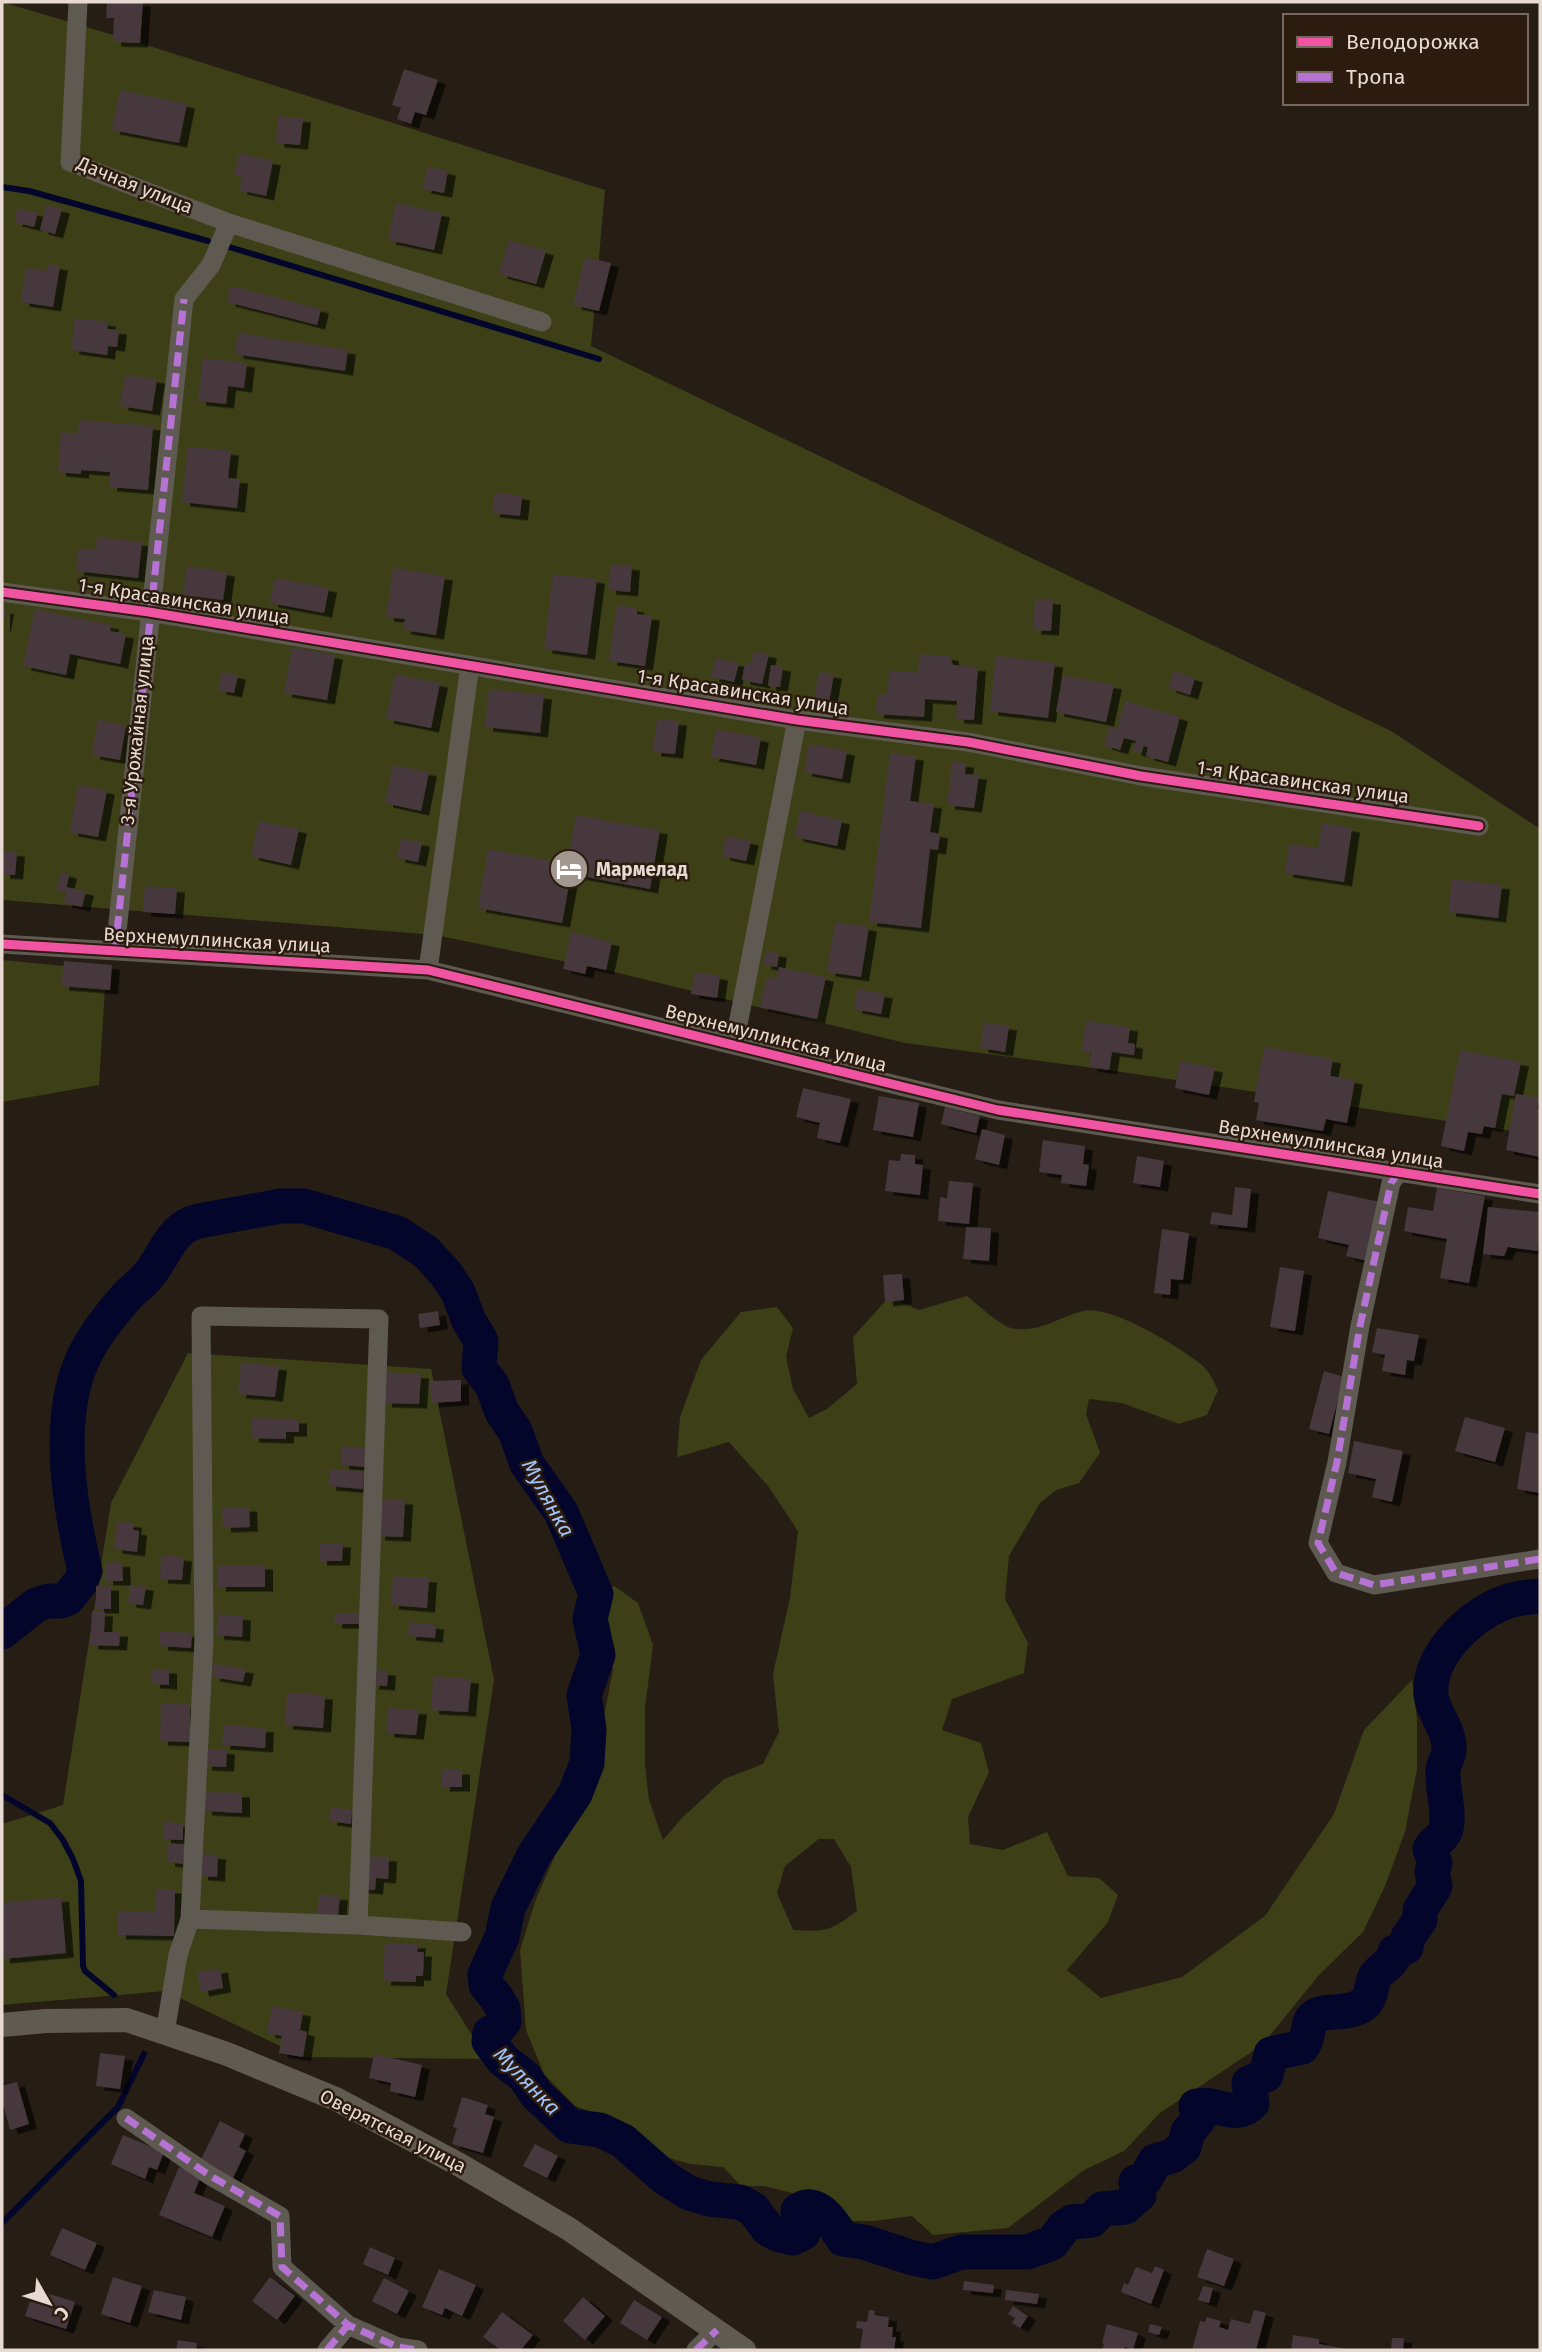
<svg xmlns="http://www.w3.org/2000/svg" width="1542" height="2352" viewBox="0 0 1542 2352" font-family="'Fira Sans',sans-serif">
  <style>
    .green { fill: #3d4016; fill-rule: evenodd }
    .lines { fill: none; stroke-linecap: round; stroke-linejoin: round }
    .stream { stroke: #03062a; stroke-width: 6 }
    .river { stroke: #03062a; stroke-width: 35 }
    .building { fill: #46393c; filter: url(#shadow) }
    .minor { stroke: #5e5a52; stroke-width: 19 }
    .major { stroke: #615a50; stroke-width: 24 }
    .quiet { stroke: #b673d3; stroke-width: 7; stroke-dasharray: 14 7; stroke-linecap: butt }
    .cycleway-casing { stroke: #2c1c0f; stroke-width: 13 }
    .cycleway { stroke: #f153a3; stroke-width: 9 }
    .labels { text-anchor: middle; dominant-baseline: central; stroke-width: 5; stroke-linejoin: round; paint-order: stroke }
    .street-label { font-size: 19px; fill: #e6dad2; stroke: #2c1c0f }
    .poi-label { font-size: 19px; font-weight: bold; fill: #e6dad2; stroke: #2c1c0f; text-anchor: start }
    .water-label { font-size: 21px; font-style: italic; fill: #a0c2fd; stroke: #2c1c0f }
  </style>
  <defs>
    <filter id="shadow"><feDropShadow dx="8" dy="4.5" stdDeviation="0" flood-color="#0009"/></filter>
  </defs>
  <rect width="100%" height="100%" fill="#261d15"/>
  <path class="green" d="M2,2L140,43L605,190L591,346L1391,731L1540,829V1135L1109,1070L905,1043L606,970L435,935L2,900Z
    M2,960L106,970L99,1085L2,1102Z
    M967,1296C977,1304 999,1325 1011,1328C1038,1334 1059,1317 1083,1311C1110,1304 1184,1349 1204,1367C1210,1373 1214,1382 1218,1390L1207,1415L1179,1424L1122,1403L1089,1399L1086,1414L1100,1453L1079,1483L1056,1490L1040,1503L1009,1556L1005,1599L1028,1643L1024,1673L952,1699L942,1730L981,1743L989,1772L968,1817L970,1844L1003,1850L1047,1832L1068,1876L1099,1878L1118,1895L1108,1922L1067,1970L1101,1998L1182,1977L1265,1916L1334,1814L1364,1730L1412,1680L1417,1719V1769L1405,1832L1385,1886L1363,1932L1319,1975L1262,2045L1160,2113L1124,2151L1084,2170L1008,2228L933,2235L912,2216L874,2221H852L837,2208L812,2202L792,2193L764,2186H741L723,2167L690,2164L659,2155L617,2121L575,2106L544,2074L526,2030L520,1950L536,1899L572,1817L589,1790L597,1766L598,1740L603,1721L613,1670L597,1617L598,1603L604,1591L614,1586L638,1603L653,1645L645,1708V1765L649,1800L663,1840L682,1818L724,1779L763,1764L779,1732L773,1674L790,1598L798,1531L768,1486L729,1442L677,1457L680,1417L701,1360L741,1312L777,1307L793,1328L786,1357L793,1389L809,1418L827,1409L857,1384L853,1337L889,1297L919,1310ZM819,1839H834L851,1867L857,1911C830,1931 827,1932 793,1930L777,1893L785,1866Z
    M188,1353L431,1369L494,1680L446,1994L487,2059L303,2057L165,1991L2,2005V1824L63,1805L111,1503Z"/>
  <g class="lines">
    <path class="stream" d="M2,187L29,191L208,241
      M226,246L599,359
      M2,1795L50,1823L63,1840L73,1859L81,1881L83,1966L85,1971L114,1995
      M2,2223L118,2107L144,2054"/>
    <path class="river" d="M2,1632L36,1605L48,1601H60L68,1598L81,1581L85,1571C70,1508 55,1422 82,1361C92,1338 111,1314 128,1295C134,1289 141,1284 147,1277C166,1256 169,1228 199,1221L281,1206H304L397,1233L426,1252L446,1274L458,1292L469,1321L481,1341L479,1368L492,1385L502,1412L515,1431L527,1464L561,1512L596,1594L590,1619L598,1655L584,1695L589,1729L587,1763L575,1794L534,1855L508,1908L502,1937L485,1974L486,1985L496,1997L503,2009L504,2021L497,2030L490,2033L489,2041L503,2060L525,2077L536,2094L570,2126L600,2130L623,2141L665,2178L689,2193L709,2199L740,2202L753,2209L768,2229L779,2235L793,2238L803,2233L804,2228L798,2211C817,2196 834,2225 843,2239L864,2242L913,2258L933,2262L961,2252H1027L1052,2243L1064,2227L1072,2222L1092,2220L1102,2209L1125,2207L1139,2195L1136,2182L1146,2178L1155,2161L1172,2156L1184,2147L1188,2132L1198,2120L1196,2106C1215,2102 1238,2120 1252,2103L1249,2083L1266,2075L1271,2054L1302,2047C1310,2038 1306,2024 1314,2017C1325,2008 1352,2017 1366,2002C1372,1995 1371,1985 1375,1977C1382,1966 1393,1965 1395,1952L1406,1947L1408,1937L1420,1920V1910L1435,1886L1432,1872L1435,1863L1430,1849C1434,1841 1443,1839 1446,1829C1450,1810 1442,1790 1443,1771C1443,1763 1449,1758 1449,1750C1451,1731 1433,1714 1431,1695C1428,1655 1469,1617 1503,1603C1515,1598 1528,1597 1540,1596"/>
  </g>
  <path class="building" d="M107,2H143L140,43L113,42L114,18H106Z
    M404,69L438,80L426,115L415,112L411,124L397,119L401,108L392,105Z
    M120,90L187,104L179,143L112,130Z
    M278,116L303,118L300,145L276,143Z
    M239,153L273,161L266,196L239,190L242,176L234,175Z
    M427,167L448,171L444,193L423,189Z
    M396,203L442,213L434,250L388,240Z
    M46,205L62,209L55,234L40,230Z
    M18,208L38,213L34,227L14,222Z
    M509,240L546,251L536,284L499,274Z
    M585,257L611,263L599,311L573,305Z
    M48,264L60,266L53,307L21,302L26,268L47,271Z
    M231,286L321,309L317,325L227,302Z
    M75,318L108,322L107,329L119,330L117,347L108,346L107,355L71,350Z
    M238,333L348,350L345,371L235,354Z
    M203,358L247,363L244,388L228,386L226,404L198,401Z
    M125,375L157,379L152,411L120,406Z
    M79,420L153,426L148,490L109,487L110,472L81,470V474L58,472L61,432L78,434Z
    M188,447L231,451L228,478L240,479L237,508L182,502Z
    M495,492L522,496L520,516L492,513Z
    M97,537L142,542L138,578L76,571L79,548L96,550Z
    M611,564L632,566L630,592L608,590Z
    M187,566L227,572L223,600L183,595Z
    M393,568L445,576L436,635L403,630L405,619L386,617Z
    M553,574L597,579L587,655L544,649Z
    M275,578L329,588L324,613L270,603Z
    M1035,599L1053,600L1051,631L1033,630Z
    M617,605L636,608L637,614L652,616L645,666L609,661Z
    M2,609L6,610L3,627H2Z
    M35,609L111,625L110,631L126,634L120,664L70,654L66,675L23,666Z
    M292,647L335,655L327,700L284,693Z
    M754,651L769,654L762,684L742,680L745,663L751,664Z
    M920,654L950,656L953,665L978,667L974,720L956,719L957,701L925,699L924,717L876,714L877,696L887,693L890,670L918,673Z
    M996,656L1055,663L1048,718L990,711Z
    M716,658L739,663L734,682L711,677Z
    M771,665L783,667L780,687L768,686Z
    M1174,671L1195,678L1190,695L1168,688Z
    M222,672L238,675L234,693L218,690Z
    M819,672L834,674L829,702L814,699Z
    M395,674L440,683L431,728L386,719Z
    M1063,675L1114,685L1106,722L1056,712Z
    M489,689L544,695L540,733L485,727Z
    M1125,701L1180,717L1168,762L1146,756L1148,747L1143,746L1141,753L1133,751L1136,741L1124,738L1120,750L1104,745L1109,727L1117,729Z
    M657,719L679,721L675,754L653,752Z
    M98,720L126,725L120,760L92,755Z
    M716,729L761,738L756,765L711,757Z
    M809,744L847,751L842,779L804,772Z
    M890,753L916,756L910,801L934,804L930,832L940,834L938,850L930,849L921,928L869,922Z
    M952,762L966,763L965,774L979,775L974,808L947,805Z
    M393,765L429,772L421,811L385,803Z
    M1311,779L1334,783L1332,796L1309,793Z
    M78,785L107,790L98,837L70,832Z
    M800,811L842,820L837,846L795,837Z
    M576,815L660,830L650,889L571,874L562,923L478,908L488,849L567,864Z
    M259,821L299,829L291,865L251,856Z
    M1322,823L1352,828L1344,882L1285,873L1289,844L1318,848Z
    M726,836L751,841L746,861L722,856Z
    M401,839L422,842L418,862L397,858Z
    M2,851L17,852L15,875L2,874Z
    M61,872L69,874L66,887L86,891L82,907L64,903L66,892L57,891Z
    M1452,879L1502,885L1498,918L1448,912Z
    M145,886L177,888L175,914L143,912Z
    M835,922L869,927L861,977L827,972Z
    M571,932L612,942L606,970L587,966L585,974L563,969Z
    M766,951L779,953L777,967L763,965Z
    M64,961L112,965L110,990L61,986Z
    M779,967L826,977L817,1019L760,1007L767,977L777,979Z
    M695,972L720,976L717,998L691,994Z
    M857,989L885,994L881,1014L854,1009Z
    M1086,1021L1130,1027L1128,1043L1135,1044L1134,1055L1112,1052L1109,1070L1089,1067L1091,1052L1082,1051Z
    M984,1022L1009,1026L1005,1052L980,1048Z
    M1264,1047L1333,1059L1330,1076L1355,1080L1347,1123L1326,1119L1323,1131L1256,1120L1259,1103L1254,1102Z
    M1460,1050L1521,1062L1514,1096L1502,1094L1495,1128L1484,1126L1482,1134L1468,1132L1464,1151L1441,1146Z
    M1180,1061L1215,1068L1209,1095L1175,1088Z
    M803,1088L851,1099L840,1143L817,1138L820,1123L796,1117Z
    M1516,1094L1539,1098L1537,1109H1540V1157L1506,1150Z
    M879,1096L919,1103L913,1137L873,1130Z
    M945,1107L980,1116L976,1133L941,1124Z
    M982,1129L1005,1135L999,1165L975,1159Z
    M1043,1140L1085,1146L1083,1164L1089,1165L1086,1186L1061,1183L1062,1175L1039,1172Z
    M901,1154L915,1155V1164L923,1165L920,1195L885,1191L889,1160L900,1161Z
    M1137,1156L1164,1161L1160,1187L1133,1183Z
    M949,1181L973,1183L969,1224L938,1221L940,1197L947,1198Z
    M1235,1187L1251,1189L1247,1228L1210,1224L1212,1212L1232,1215Z
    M1437,1188L1485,1196L1469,1283L1440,1278L1447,1239L1404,1231L1408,1207L1433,1211Z
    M1328,1191L1380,1202L1368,1261L1346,1256L1349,1245L1318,1238Z
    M1488,1207L1540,1212L1538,1251L1508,1247L1504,1256L1483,1254Z
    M966,1227L991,1228L989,1261L963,1259Z
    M1162,1229L1189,1233L1183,1280L1171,1279L1170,1295L1154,1293Z
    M1280,1267L1304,1271L1295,1331L1270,1327Z
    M902,1274L904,1300L885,1302L883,1275Z
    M438,1311L440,1325L420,1328L418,1314Z
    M1377,1328L1419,1335L1414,1361L1407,1360L1405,1375L1382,1371L1385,1355L1372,1352Z
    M241,1362L279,1366L275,1397L238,1394Z
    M1324,1371L1344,1377L1329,1434L1309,1429Z
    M385,1372L421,1374L419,1404L384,1403Z
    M461,1380V1401L431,1403L430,1381Z
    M1465,1417L1505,1428L1495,1462L1455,1451Z
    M252,1418L299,1419V1432H286V1439L251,1438Z
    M1526,1432L1540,1434V1493L1517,1489Z
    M1354,1441L1403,1451L1392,1502L1372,1497L1376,1479L1348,1473Z
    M342,1446L366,1448L365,1467L341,1465Z
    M330,1469L364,1471L363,1489L328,1486Z
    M379,1499L405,1500L403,1537L377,1536Z
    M249,1507L250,1527L223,1528L222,1508Z
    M117,1522L134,1523L133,1530L139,1531L137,1552L114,1549Z
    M319,1543H343L342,1561H319Z
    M161,1555L184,1557L182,1580L160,1579Z
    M122,1562L123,1581H105V1563Z
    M218,1565H265V1587H218Z
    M393,1576L429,1578L427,1608L391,1605Z
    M130,1585L146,1586L143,1605L128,1603Z
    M96,1586H111V1609H96Z
    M92,1611L105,1612L104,1632H120L119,1646L90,1645Z
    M335,1613H361L360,1624H334Z
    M218,1614L243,1616L242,1637L216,1635Z
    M409,1622L436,1625L435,1638L408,1636Z
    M160,1631L192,1633L191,1648L160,1646Z
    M214,1664L246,1669L243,1682L212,1677Z
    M152,1669H169V1685L152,1684Z
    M373,1670L388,1671L387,1686L371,1685Z
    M433,1676L471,1679L468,1712L431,1710Z
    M287,1693L325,1695L323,1728L285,1725Z
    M161,1704H190V1742L160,1741Z
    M388,1708L419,1710L416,1735L386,1733Z
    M224,1725L266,1728L265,1748L222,1745Z
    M205,1748L227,1750L226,1767L204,1766Z
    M442,1770H462V1787H442Z
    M204,1792L242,1793V1813L204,1811Z
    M331,1807L352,1810L351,1824L329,1821Z
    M164,1822L183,1823V1840L163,1839Z
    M168,1843L185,1845L183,1864L167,1862Z
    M201,1854L218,1855L217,1877L200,1876Z
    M362,1856L389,1857L388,1879L376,1878L375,1890L360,1889Z
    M156,1889H175L174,1936L118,1935V1911L155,1912Z
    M319,1894L340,1896L338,1916L317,1914Z
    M61,1897L66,1953L2,1959V1903Z
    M385,1943L418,1944L417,1952H424L423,1976H416V1982L383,1981Z
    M220,1968L223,1988L201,1992L197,1972Z
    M272,2006L303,2012L300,2030L307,2032L303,2057L279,2053L282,2036L267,2033Z
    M100,2053L125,2056L120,2089L96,2086Z
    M374,2054L422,2065L415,2097L390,2091L391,2083L369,2078Z
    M17,2082L29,2124L10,2130L2,2100V2086Z
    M462,2097L488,2105L485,2114L494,2117L483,2153L452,2144L457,2128L453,2127Z
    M220,2121L245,2134L239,2147L246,2151L232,2180L199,2163Z
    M123,2135L164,2152L157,2170L149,2167L145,2179L111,2164Z
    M535,2144L558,2156L547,2178L523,2166Z
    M179,2167L201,2176L194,2193L225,2206L212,2237L159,2215Z
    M62,2228L97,2243L85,2270L50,2255Z
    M370,2247L395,2258L388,2275L363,2264Z
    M1207,2249L1234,2259L1224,2286L1197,2277Z
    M1155,2266L1164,2270L1151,2304L1121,2292L1124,2283L1128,2285L1136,2267L1152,2273Z
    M439,2269L476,2285L462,2316L445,2308L442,2315L422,2307Z
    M113,2277L142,2286L130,2323L101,2314Z
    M270,2277L295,2296L277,2320L252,2301Z
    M384,2278L409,2291L397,2314L372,2301Z
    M964,2281L994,2285L993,2293L963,2290Z
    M1203,2286L1213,2288L1209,2303L1198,2300Z
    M34,2289L75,2302L66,2329L25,2316Z
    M154,2290L186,2297L181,2320L148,2312Z
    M1006,2290L1039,2294L1037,2304L1005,2300Z
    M583,2297L605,2316L585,2340L563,2321Z
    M634,2300L662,2317L647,2340L620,2323Z
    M1013,2306L1028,2316L1020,2328L1012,2323L1015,2318L1008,2314Z
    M869,2310L875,2311L874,2315L889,2317L888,2327H893L892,2337H896L894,2350L860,2349L863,2329L856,2328L857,2321L867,2322Z
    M1254,2310L1266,2313L1256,2350H1192L1200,2321L1205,2322L1207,2317L1221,2321L1219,2327L1228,2330L1231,2319L1250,2324Z
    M502,2312L533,2335L521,2350H501L483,2337Z
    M1107,2324L1138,2333L1133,2350L1125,2347L1124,2350H1102L1104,2344L1102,2343Z
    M1150,2324L1162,2327L1159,2335L1148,2332Z
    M1293,2335L1319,2339V2344L1353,2350H1291Z
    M1392,2338H1404L1403,2350H1391Z
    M178,2340L197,2343L196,2350H176Z"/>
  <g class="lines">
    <path class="minor" d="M78,2L70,162L229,223
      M2,592L149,612L797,720L968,742L1141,776L1479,826
      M2,944L428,970L998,1110L1540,1194
      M115,951L184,299L211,265L229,223L542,322
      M428,970L470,665
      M734,1045L797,720
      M1399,1172L1391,1183L1360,1326L1337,1462L1318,1543L1336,1573L1374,1585L1540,1559
      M190,1919L358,1925L462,1932
      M165,2033L178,1955L190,1919L204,1639L201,1316L379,1319L358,1925
      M126,2118L209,2175L280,2216L282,2267L348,2325L398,2347L418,2350
      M327,2350L348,2325
      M696,2350L717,2330"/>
    <path class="major" d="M2,2025L46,2021L127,2020L227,2054L336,2099L458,2164L569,2229L744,2350"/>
    <path class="quiet" d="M115,951L184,299
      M1399,1172L1391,1183L1360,1326L1337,1462L1318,1543L1336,1573L1374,1585L1540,1559
      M126,2118L209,2175L280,2216L282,2267L348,2325L398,2347L418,2350
      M327,2350L348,2325
      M696,2350L717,2330"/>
    <g class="cycleway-casing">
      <path id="cycleway" d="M2,592L149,612L797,720L968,742L1141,776L1479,826
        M2,944L428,970L998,1110L1540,1194"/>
    </g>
    <use href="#cycleway" class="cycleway"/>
  </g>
  <defs>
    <g id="hotel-disc" transform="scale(2.0125)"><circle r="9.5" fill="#a39890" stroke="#2c1c0f"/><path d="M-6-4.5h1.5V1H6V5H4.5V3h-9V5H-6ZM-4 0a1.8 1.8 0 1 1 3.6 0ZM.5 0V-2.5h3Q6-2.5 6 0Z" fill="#fff"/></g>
  </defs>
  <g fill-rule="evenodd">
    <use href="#hotel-disc" x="569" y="869"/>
  </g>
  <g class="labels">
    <g class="street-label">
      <text transform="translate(135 185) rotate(22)">Дачная улица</text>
      <text transform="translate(184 601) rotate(9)">1-я Красавинская улица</text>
      <text transform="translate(743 692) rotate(9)">1-я Красавинская улица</text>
      <text transform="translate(137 730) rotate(-84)">3-я Урожайная улица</text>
      <text transform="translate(1303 782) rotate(8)">1-я Красавинская улица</text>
      <text transform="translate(217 940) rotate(3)">Верхнемуллинская улица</text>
      <text transform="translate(776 1038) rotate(14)">Верхнемуллинская улица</text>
      <text transform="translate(1331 1144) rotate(9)">Верхнемуллинская улица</text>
      <text transform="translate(393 2131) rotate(27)">Оверятская улица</text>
    </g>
    <g class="poi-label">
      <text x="596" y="869">Мармелад</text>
    </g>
    <g class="water-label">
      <text transform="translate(548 1498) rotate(61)">Мулянка</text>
      <text transform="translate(527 2081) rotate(46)">Мулянка</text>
    </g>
  </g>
  <rect width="1542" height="2352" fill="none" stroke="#e6dad2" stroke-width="7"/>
  <rect x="1283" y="14" width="245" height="91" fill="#2c1c0f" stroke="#76685d" stroke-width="2"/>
  <rect x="1297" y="37" width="35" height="10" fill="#f153a3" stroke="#76685d" stroke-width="2"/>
  <text x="1346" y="49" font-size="21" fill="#e6dad2">Велодорожка</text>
  <rect x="1297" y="72" width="35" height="10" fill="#b673d3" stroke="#76685d" stroke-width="2"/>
  <text x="1346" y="84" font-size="21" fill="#e6dad2">Тропа</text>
  <g transform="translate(49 2303) rotate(129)" stroke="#2c1c0f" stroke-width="5" paint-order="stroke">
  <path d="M0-5L12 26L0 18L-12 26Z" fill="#e6dad2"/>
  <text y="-10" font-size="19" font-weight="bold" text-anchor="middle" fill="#e6dad2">С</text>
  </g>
</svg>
